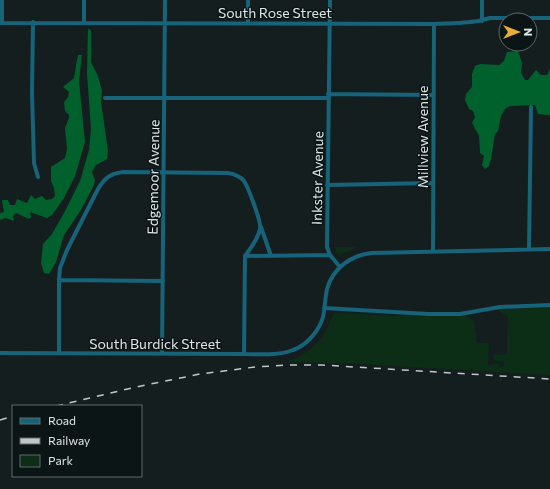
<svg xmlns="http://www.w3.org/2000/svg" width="550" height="489" viewBox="0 0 550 489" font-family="Commissioner,sans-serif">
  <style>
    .green { fill: #0c2e17 }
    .forest { fill: #00612c }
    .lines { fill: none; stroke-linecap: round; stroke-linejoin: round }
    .street { stroke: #16637a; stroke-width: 4 }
    .rail { stroke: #c1c7c8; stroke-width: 1.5; stroke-dasharray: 7 7; stroke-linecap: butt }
    .labels { text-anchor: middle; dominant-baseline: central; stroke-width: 3; stroke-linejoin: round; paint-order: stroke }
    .street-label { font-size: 14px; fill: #dfe5e6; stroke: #0c1516 }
  </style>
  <rect width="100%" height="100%" fill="#151e1f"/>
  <path class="green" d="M335,247H355L354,249L340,255L337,254Z
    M550,307V375L346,363L286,362C302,356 318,347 326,331C329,325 331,319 334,313L400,316L465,315L474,321L477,343H489L488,366L489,365L490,366L494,364H499V367H504V362L494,360V355L507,354V332L508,324V317L499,311V309Z"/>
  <path class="forest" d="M88,29L91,30V62L98,76L102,91L101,102L108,151L107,159L96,165L92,172L95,180L94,185L81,210L64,235L56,262L49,274L44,273L41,263L43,244L52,234L64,213L80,181L89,150L91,129L87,74Z
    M518,51L522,63L521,73L525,80H528L536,70L541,75H547L550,69V115L538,114L535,105L510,106L505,109L501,116L498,131L495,134L491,159L489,166L485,169L482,165L484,156L480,153L479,136L472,123L475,117L473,111L469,109L465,100L466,94L472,87V74L475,66L480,64L499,65L504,61L507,52Z
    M78,55H82L79,81L85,142L75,176L64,198L52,215L47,218L30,212L31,217L29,219L16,213L13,216L14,221L6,218L0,220V229V213L4,212L2,200H8L10,205H15L17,199L27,203L31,195L35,199L42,196L46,200L52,199L55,196L54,188L51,181V167L65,158L67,149L65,128L69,118V115L65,111L64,102L68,97L69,92L63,87L74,78L77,60Z"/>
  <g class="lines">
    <path class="street" d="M330,0L327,247L330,255L340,267
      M482,21V0
      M33,22L32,92L34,163L38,177
      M84,22V0
      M0,23L434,24C453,23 472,24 490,18H550
      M2,23V0
      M248,23V0
      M328,94L433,95
      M105,98H328
      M327,185L433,183
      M261,227L271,256
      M529,249L531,107
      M433,251L434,24
      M245,256L330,255
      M59,280L163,281
      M324,308L428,314H460L500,307L550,305
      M0,353L244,354C260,354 278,356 293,350C307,345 319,331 323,317C325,308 325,298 327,289C333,268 351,255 372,253L550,249
      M59,353V280L60,268L67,250L98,189C105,178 109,174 123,172L228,173C234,174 240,176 244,181C248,187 262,223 260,229C258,239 251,248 245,256
      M162,354L165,0
      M244,354L245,256"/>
    <path class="rail" d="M56,406L136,387L200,374L255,367L288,365H322L550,379
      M0,420L13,416"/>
  </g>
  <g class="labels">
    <g class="street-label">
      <text x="275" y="12">South Rose Street</text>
      <text transform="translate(422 137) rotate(-90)">Millview Avenue</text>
      <text transform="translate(153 177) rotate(-89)">Edgemoor Avenue</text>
      <text transform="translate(317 178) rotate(-89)">Inkster Avenue</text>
      <text x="155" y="343">South Burdick Street</text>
    </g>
  </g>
  <rect x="12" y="405" width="130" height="72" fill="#0c1516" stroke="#606869"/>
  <rect x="20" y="418" width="20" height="6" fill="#16637a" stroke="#606869"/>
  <text x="48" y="425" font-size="12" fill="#dfe5e6">Road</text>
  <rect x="20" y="438" width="20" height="6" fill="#c1c7c8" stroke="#606869"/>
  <text x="48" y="445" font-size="12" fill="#dfe5e6">Railway</text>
  <rect x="20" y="455" width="20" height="12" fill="#0c2e17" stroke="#606869"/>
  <text x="48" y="465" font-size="12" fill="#dfe5e6">Park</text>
  <g transform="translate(518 32) rotate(90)"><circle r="19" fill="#0c1516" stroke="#606869"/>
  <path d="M0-3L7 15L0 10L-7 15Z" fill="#e8ab37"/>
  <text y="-6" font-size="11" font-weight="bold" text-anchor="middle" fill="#dfe5e6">N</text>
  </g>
</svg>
